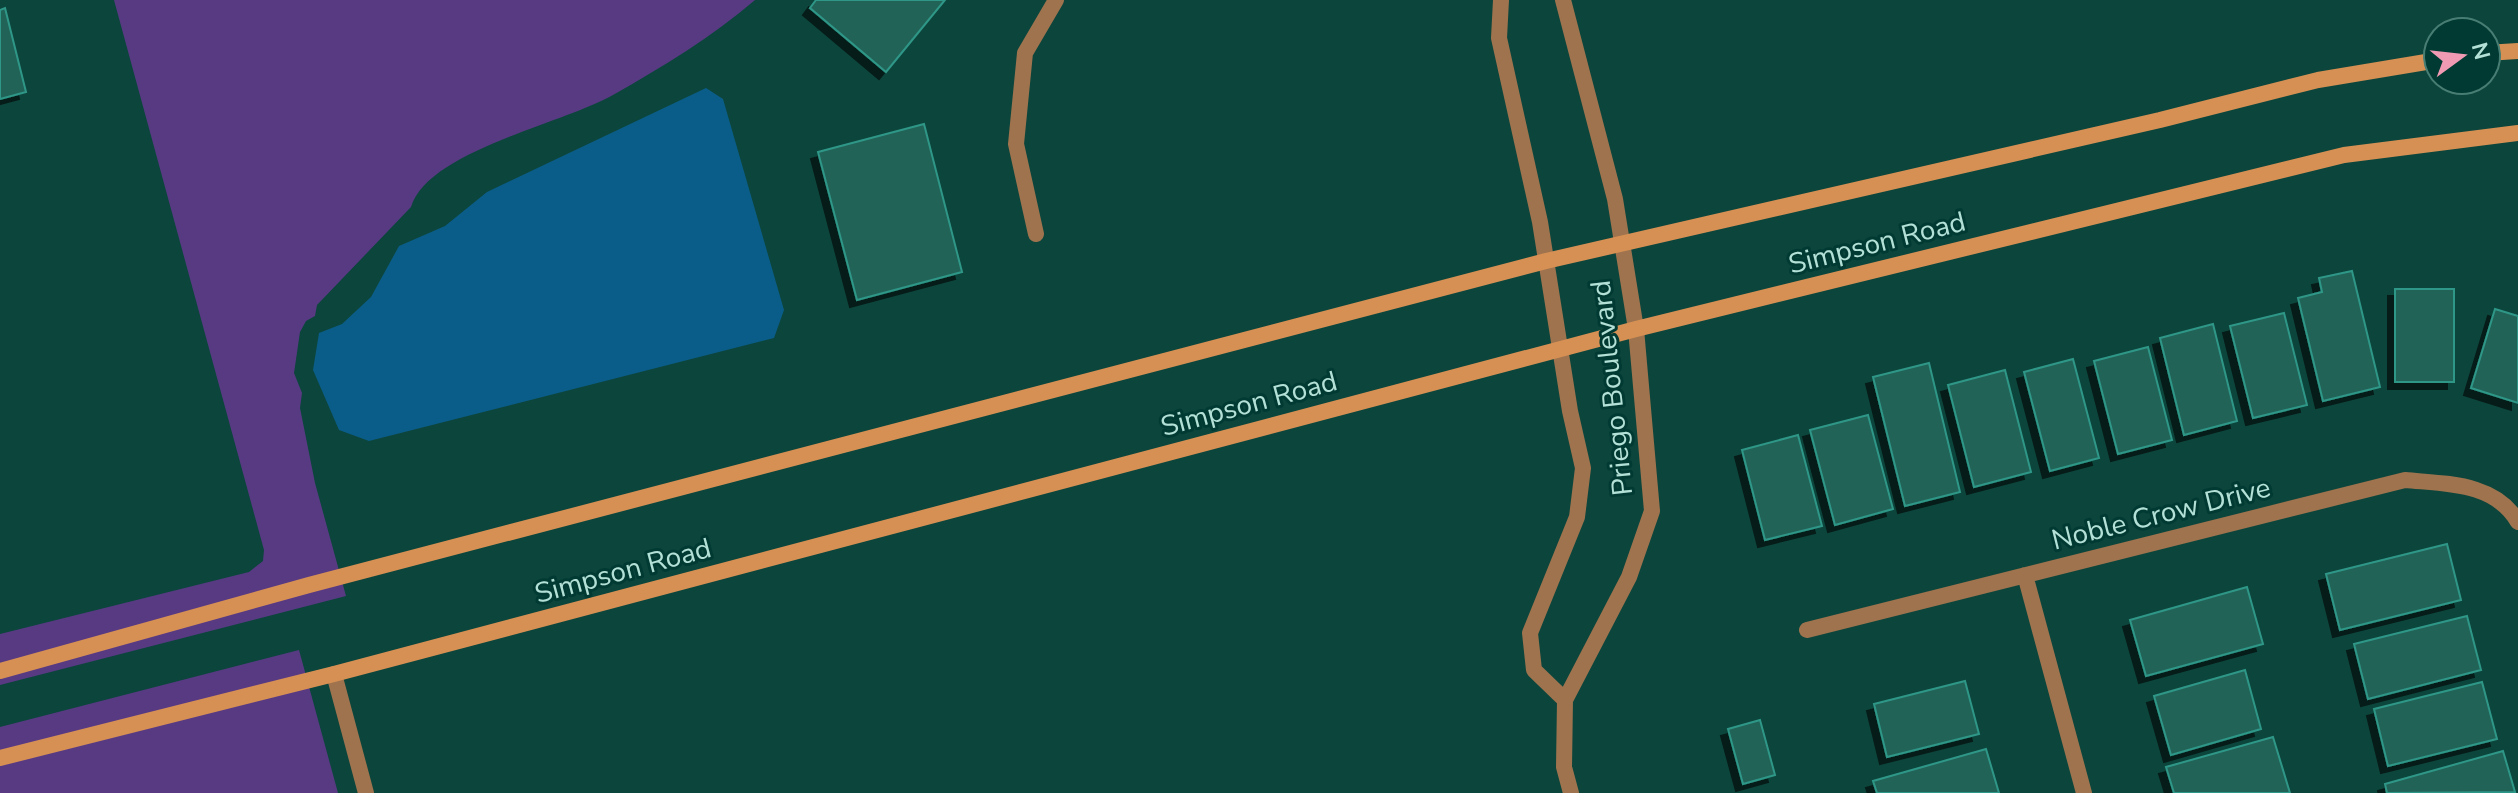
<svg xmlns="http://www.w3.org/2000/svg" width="2518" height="793" viewBox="0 0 2518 793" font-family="'Nunito Sans',sans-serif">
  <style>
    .green { fill: #583a83 }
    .water { fill: #0b5d89 }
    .building { fill: #236358; stroke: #2f9787; stroke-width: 2; filter: url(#shadow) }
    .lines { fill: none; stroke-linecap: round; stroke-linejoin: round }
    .street { stroke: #9e734e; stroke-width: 16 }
    .secondary { stroke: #d69054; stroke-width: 16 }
    .labels { text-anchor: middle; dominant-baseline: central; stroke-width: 6; stroke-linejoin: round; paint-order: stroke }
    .street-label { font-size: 28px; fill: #b4e1d7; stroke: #003a32 }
  </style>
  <defs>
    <filter id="shadow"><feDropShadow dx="-7" dy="7" stdDeviation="0" flood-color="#0009"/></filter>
  </defs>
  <rect width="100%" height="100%" fill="#0c453c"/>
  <path class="green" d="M114,0H755C712,37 662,67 613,95C562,124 428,151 411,207L317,305L315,316L306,321L300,332L294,373L302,393L300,408L315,483L346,596L0,685V634L249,572L263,561L264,550Z
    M299,650L338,793H0V727Z"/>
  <path class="water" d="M706,88L723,99L784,310L774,338L369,441L339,430L313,370L319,333L342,324L371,297L399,246L445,226L487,192Z"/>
  <path class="building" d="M816,0H945L886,72L810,8Z
    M5,8L26,92L0,99V10Z
    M924,124L962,272L857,300L818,152Z
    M2352,271L2380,387L2323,401L2298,298L2322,292L2319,278Z
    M2395,289H2454V382H2395Z
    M2495,309L2518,316V403L2471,388Z
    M2284,313L2307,405L2253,418L2230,326Z
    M2213,324L2237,421L2184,435L2160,338Z
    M2148,347L2172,440L2118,454L2094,361Z
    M2073,359L2099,458L2050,471L2024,372Z
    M1929,363L1960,492L1905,506L1873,377Z
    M2005,370L2031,472L1974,487L1948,385Z
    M1868,415L1893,509L1835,525L1810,430Z
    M1798,435L1822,526L1765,540L1742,450Z
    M2447,544L2461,600L2340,630L2326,574Z
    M2247,587L2263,644L2146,676L2130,620Z
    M2467,616L2481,670L2368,699L2354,644Z
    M2245,670L2261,729L2171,755L2154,696Z
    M1965,681L1979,734L1887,757L1874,704Z
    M2482,682L2497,739L2388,766L2374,709Z
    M1760,720L1775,775L1743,784L1728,729Z
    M2273,737L2290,793H2174L2166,767Z
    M1986,749L1999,793H1877L1873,781Z
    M2503,751L2515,792L2387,793L2385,784Z"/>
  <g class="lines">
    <path class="street" d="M1501,0L1499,38L1540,222L1570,411L1583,468L1577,517L1530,633L1534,670L1565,700
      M1563,0L1615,199L1636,329L1652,511L1629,577L1565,700L1564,767L1571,793
      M1036,234L1016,144L1025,53L1056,0
      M2025,575L2084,793
      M1807,630L2405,480C2445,484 2495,482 2518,522
      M334,674L366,793"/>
    <path class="secondary" d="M2486,53L2518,51
      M0,671L309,585L1546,261L2160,120L2318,80L2438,60
      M0,758L334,674L1636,329L2344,155L2518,133"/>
  </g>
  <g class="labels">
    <g class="street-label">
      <text transform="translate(1877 243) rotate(-14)">Simpson Road</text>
      <text transform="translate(1612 388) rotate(-96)">Priego Boulevard</text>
      <text transform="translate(1249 404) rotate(-15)">Simpson Road</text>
      <text transform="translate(2161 514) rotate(-14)">Noble Crow Drive</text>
      <text transform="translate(623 571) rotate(-15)">Simpson Road</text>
    </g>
  </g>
  <g transform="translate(2462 56) rotate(75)"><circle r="38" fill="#003a32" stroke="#487d74" stroke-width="2"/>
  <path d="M0-6L14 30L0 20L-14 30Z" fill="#f09ab4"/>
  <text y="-12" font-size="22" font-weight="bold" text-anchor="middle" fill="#b4e1d7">N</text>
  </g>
</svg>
